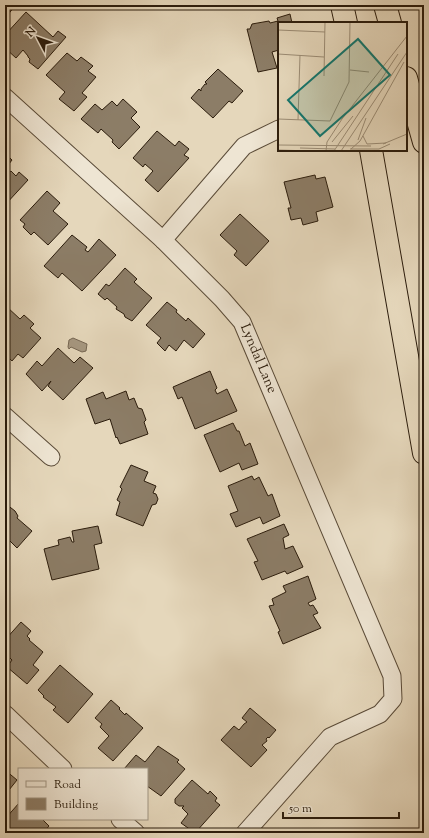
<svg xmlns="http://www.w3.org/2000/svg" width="429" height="838" viewBox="0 0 429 838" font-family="'Sorts Mill Goudy',serif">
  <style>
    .water { fill: #a69780; stroke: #756652 }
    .building { fill: #8c7d67; stroke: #2b1c0c }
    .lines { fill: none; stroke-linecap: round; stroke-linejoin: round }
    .minor-casing { stroke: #5a4b38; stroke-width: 19 }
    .motorway-casing { stroke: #2b1c0c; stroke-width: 24 }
    .minor { stroke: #eee5d3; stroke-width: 17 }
    .motorway { stroke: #e5d7bb; stroke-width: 22 }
    .labels { text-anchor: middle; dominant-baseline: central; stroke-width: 3.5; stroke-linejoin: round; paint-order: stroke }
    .street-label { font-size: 14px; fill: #2b1c0c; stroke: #eee5d3 }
    .inset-road { fill: none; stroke: #9b8c75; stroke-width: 1 }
    .view { fill: #0f766e; fill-opacity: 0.15; stroke: #0f766e; stroke-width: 2 }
    .inset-edge { fill: none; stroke: #2b1c0c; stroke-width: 2 }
  </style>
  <rect width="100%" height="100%" fill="#e5d7bb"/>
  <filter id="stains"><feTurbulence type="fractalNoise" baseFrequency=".005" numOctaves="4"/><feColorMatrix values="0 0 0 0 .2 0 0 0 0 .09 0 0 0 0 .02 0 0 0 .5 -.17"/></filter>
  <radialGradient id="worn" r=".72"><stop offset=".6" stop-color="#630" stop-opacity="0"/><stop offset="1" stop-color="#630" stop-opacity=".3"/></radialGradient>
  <path class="water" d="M73,338L87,344L86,351L82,352L71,347L69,349L68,347L69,340Z"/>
  <path class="building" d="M5,5H16L5,18Z
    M26,12L53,37L58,31L66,37L38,69L29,62L30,59L28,57V56L23,50L16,58L5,48V35Z
    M290,14L292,23H279V50L272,52L277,68L258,72L247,29H250L252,24L269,21L270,23L278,21L277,18Z
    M67,53L77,61L81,57L93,66L88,71L96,77L82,93L87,97L74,111L59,99L65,92L46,75Z
    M218,69L243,91L232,103L229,101L213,118L191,98L199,89L201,91V89L205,84H207L205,82Z
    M123,99L137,112L131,118L140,127L119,149L112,142L113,140L101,129L98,133L81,119L95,104L102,110L112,101L117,106Z
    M157,131L175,146L179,141L189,149L184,155L189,158L158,192L145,180L153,171L145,164L143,167L133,158Z
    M5,153L12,160L5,169Z
    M5,170L8,173L11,171L16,176L19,172L28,180L5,205Z
    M315,175L316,179L325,177L333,207L316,212L318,221L303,225L301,218L291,220L288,208H291L284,182Z
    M47,191L60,203L53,211L68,224L48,245L34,232L31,235L23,227L25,224L20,220Z
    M240,214L269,241L246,266L234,255L237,251L220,235Z
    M72,235L87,247L85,250L88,252L99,239L116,255L82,291L62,273L58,278L44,266Z
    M125,268L137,279L134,282L152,298L132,321L125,317L124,314L116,309L117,307L107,298L105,300L98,294L106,284L109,286Z
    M167,302L177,310L176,312L186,321L188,318L205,334L193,348L184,340L176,351L169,345L165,351L157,343L161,338L146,325Z
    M7,307L20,319L24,315L34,324L30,328L41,338L23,358L18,354L12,361L5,354V310Z
    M58,348L74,363L80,357L93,368L63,400L48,386L51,381L42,391L26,374L37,361L42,366Z
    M210,371L217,388L215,390L217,394L227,389L237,411L195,429L182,397L178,399L173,387Z
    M126,391L129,400L134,398L138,408L142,409L146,420L144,422L148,434L120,444L117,437L116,438L110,419L95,424L86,399L103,392L106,399Z
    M233,423L237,431H239L245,446L250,443L258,464L242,470L239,463L220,472L204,435Z
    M131,465L148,472L144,481L156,486L153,493L156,494L158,499L156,504L152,505L143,526L116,515L120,502L117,500L122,489L120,487Z
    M252,476L254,480L259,477L268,496L272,494L280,516L263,524L260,517L236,527L230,514L238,511L228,486Z
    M5,493L10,498L5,503Z
    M6,504L15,511L18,516L17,518L32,531L17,548L5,536Z
    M284,524L289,535L283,538L285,549L293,546L303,567L287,574L285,571L262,580L254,562L258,561L247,539Z
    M98,526L102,543L94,545L99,569L52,580L44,549L59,545L58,540L70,537L72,542H74L72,531Z
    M308,576L316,599L308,603L310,606L313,605L318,613L313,615L321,628L283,644L278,632L280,631L269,606L274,605L272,599L286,592L283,586Z
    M21,622L31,631L27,636L30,639L29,640L43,652L33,665L39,670L27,684L7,667L12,660L5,653V640Z
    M60,665L93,694L68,723L53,710L56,707L43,697L44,696L38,690Z
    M111,700L120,708L119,709L125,715L126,713L143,728L113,761L98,748L109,736L100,727L102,724L95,718Z
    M250,708L276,730L269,738L268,737L266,739L267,741L262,745L267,750L251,767L221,740L234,726L239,730L244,724L247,722L242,718Z
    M158,746L179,760L177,762L185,769L161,796L147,786V769H124L136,755L145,762Z
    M5,770L17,780L5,795Z
    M192,780L208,794L210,791L217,798L215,801L220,805L195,833L181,823L188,814L182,808L184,806H179L175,803V799Z
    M19,803V819H42L49,826L43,833H5V819Z
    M72,828L77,833H67Z"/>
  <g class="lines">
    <g class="minor-casing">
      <g id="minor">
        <path id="s1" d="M5,97L163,240L222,299L242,322L392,676L393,699L380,714L330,737L245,833"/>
        <path d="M163,240L244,146L279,129"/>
        <path d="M5,416L51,457"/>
        <path d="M5,714L63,769"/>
        <path d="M120,819L136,833"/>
      </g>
    </g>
    <g class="motorway-casing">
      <path id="motorway" d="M342,5L346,23
        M385,5L390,23
        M406,78L424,142
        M371,150L424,453"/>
    </g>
    <use href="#minor" class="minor"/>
    <use href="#motorway" class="motorway"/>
  </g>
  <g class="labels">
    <g class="street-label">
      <text stroke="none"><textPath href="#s1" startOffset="367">Lyndal Lane</textPath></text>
    </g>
  </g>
  <g transform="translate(278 22)">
    <rect width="129" height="129" fill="#e5d7bb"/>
    <path class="inset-road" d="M0,8L47,10M0,32L46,35M72,48L91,50M46,54L47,0M0,97L52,99L71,60L72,0M20,98L22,33M85,114L89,122L108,121M80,118L88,96M54,120L75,94M105,122L129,112M0,123L93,124M22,126L57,127M72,127H101L112,122M73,127L82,119L126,40M0,128L34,129M48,129L49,120L64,97L129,14M56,129L120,32M63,129L129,30"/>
    <path class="view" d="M80,17L112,53L42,114L10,78Z"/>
    <rect width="129" height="129" class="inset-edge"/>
  </g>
  <rect width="429" height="838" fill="none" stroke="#e5d7bb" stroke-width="20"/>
  <rect x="6" y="6" width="417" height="826" fill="none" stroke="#2b1c0c" stroke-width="2"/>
  <rect x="10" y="10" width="409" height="818" fill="none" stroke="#2b1c0c"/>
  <rect x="18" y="768" width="130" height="52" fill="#eee5d3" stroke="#a09583"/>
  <rect x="26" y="781" width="20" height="6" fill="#eee5d3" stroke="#a09583"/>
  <text x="54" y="788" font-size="12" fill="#2b1c0c">Road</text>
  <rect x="26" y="798" width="20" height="12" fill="#8c7d67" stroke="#a09583"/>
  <text x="54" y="808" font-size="12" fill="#2b1c0c">Building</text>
  <g transform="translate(38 38) rotate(311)" stroke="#eee5d3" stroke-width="3" paint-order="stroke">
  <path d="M0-3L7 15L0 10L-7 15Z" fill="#2b1c0c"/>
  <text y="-6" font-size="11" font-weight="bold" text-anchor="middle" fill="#2b1c0c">N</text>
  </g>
  <path d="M283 812v6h116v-6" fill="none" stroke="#2b1c0c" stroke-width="2"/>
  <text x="289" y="812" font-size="12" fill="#2b1c0c" stroke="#eee5d3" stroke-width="3" paint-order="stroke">50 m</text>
  <rect width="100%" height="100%" filter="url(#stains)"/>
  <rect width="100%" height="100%" fill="url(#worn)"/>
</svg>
